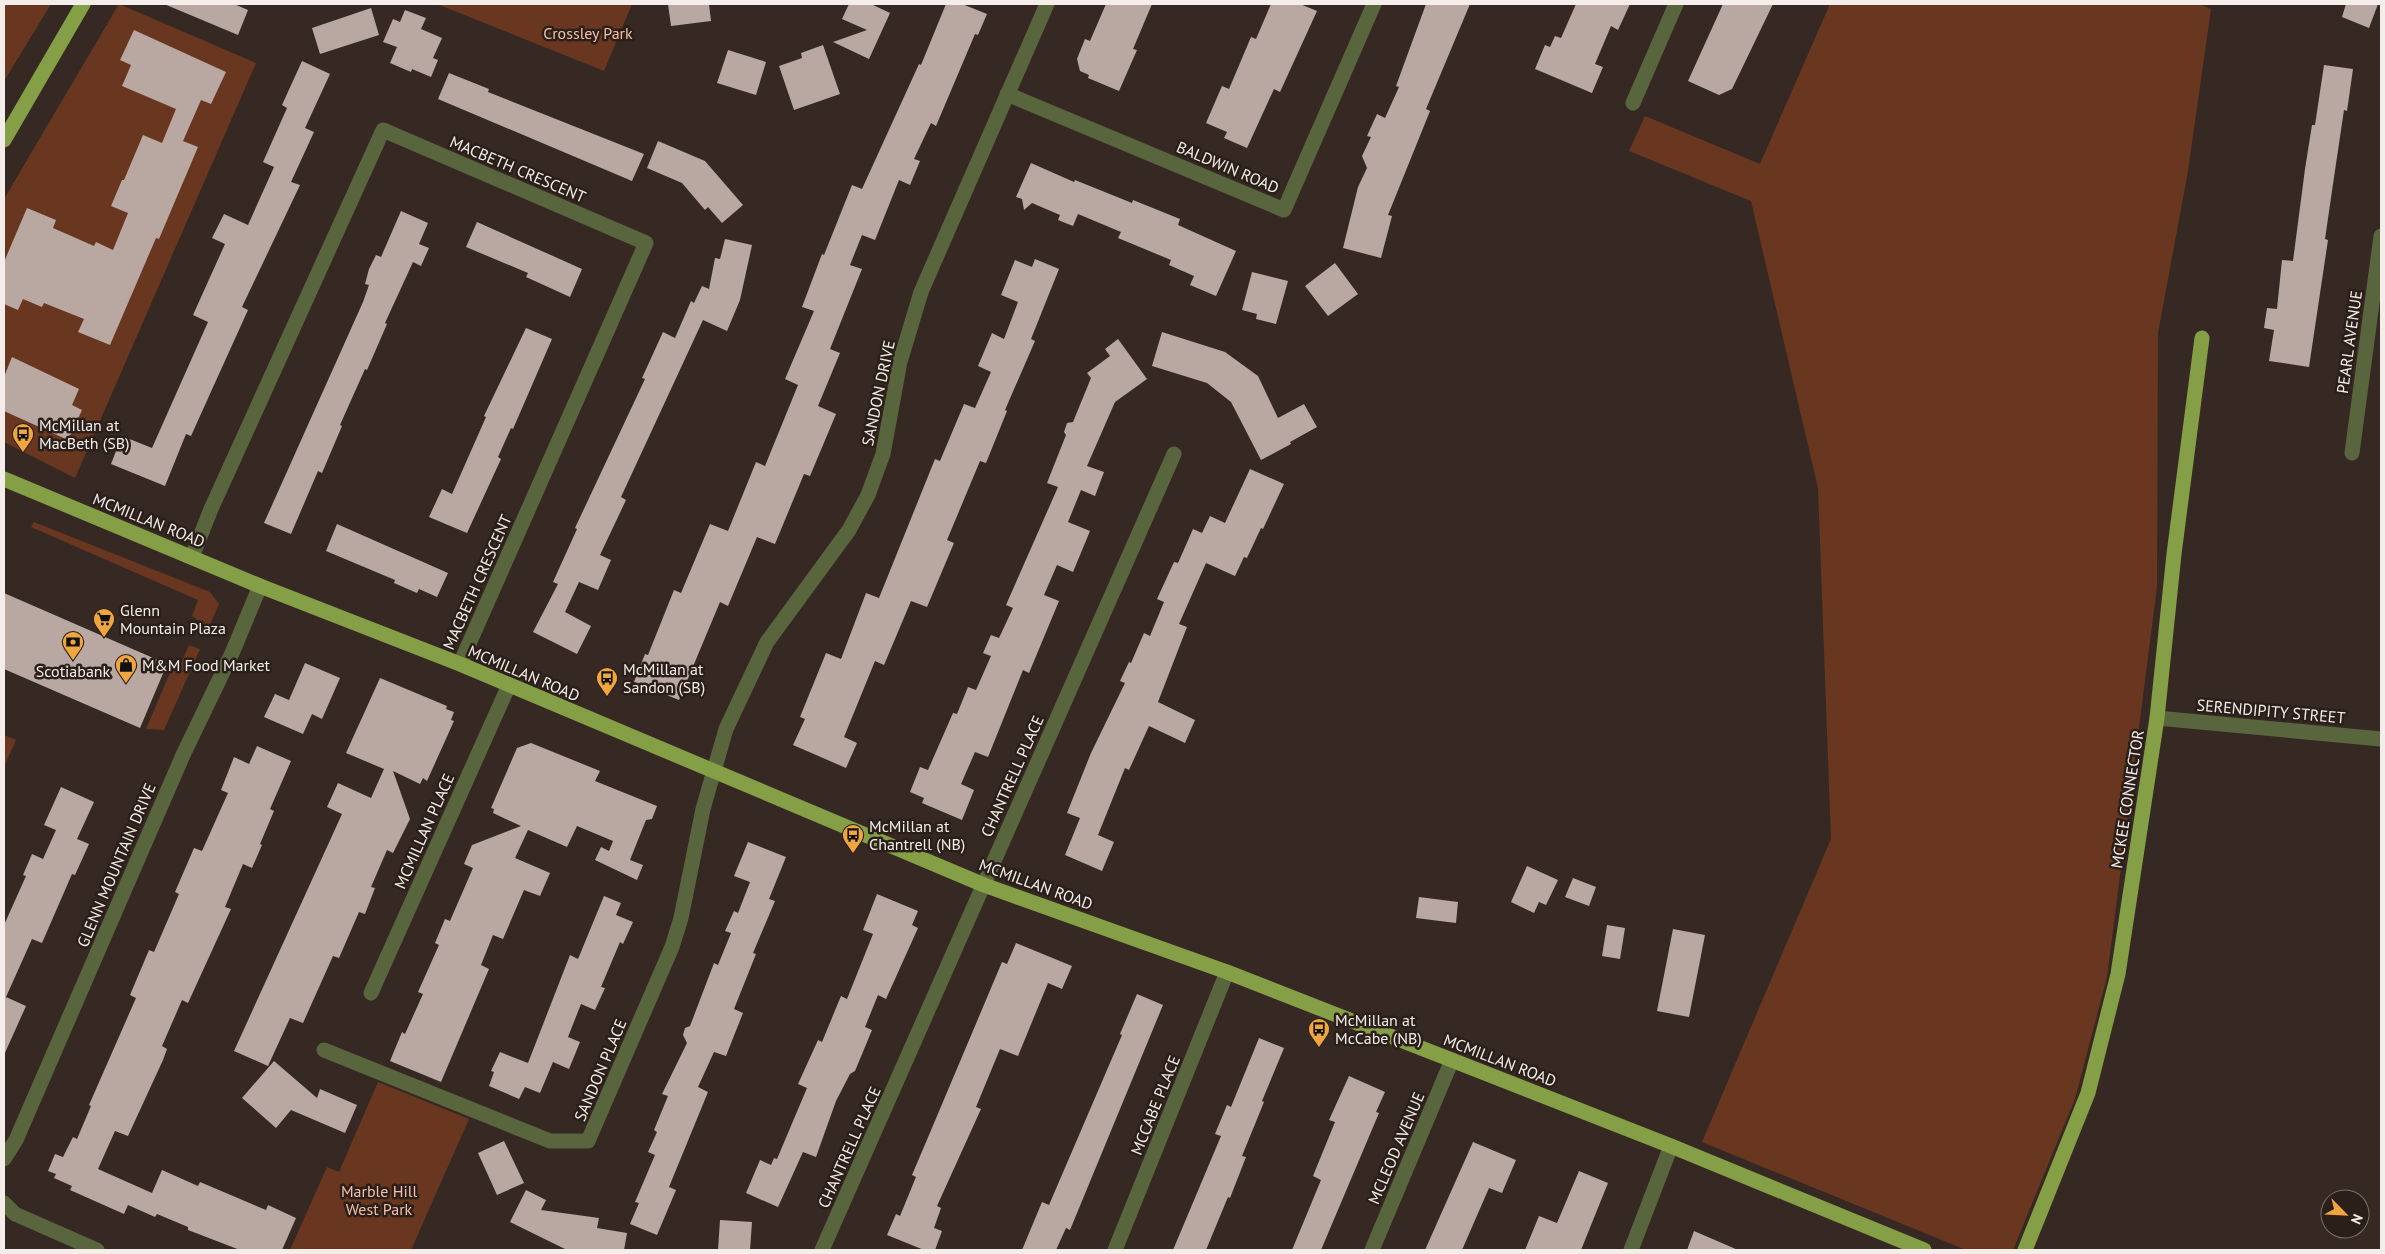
<svg xmlns="http://www.w3.org/2000/svg" width="2385" height="1254" viewBox="0 0 2385 1254" font-family="'PT Sans',sans-serif">
  <style>
    .green { fill: #693720 }
    .building { fill: #b8a8a1 }
    .lines { fill: none; stroke-linecap: round; stroke-linejoin: round }
    .minor { stroke: #59663d; stroke-width: 15 }
    .major { stroke: #849f45; stroke-width: 15 }
    .labels { text-anchor: middle; dominant-baseline: central; stroke-width: 5; stroke-linejoin: round; paint-order: stroke }
    .park-label { font-size: 16px; fill: #f4c0a9; stroke: #2b1f1a }
    .street-label { font-size: 16px; fill: #f5ede9; stroke: #2b1f1a }
    .poi-label { font-size: 16px; fill: #f5ede9; stroke: #2b1f1a; text-anchor: start }
  </style>
  <rect width="100%" height="100%" fill="#362924"/>
  <path class="green" d="M4,4H51L4,81Z
    M119,4L256,63L75,478L4,442V199Z
    M437,4H632L604,71Z
    M1830,4H2199L2211,9L2188,171L2158,333L2157,587L2107,977L2075,1099L2013,1250H1966L1702,1142L1831,839L1818,488L1751,201L1629,151L1645,116L1760,164Z
    M34,522L210,592L219,604L209,627L192,616L198,600L31,527Z
    M189,645L200,649L164,730L146,729L175,661L181,663Z
    M4,735L16,740L4,767Z
    M378,1082L469,1119L411,1250H290L327,1167L339,1172Z"/>
  <path class="building" d="M164,4H234L248,10L238,35Z
    M668,4H709L711,21L671,26Z
    M849,4H871L890,13L869,59L833,42L867,30L842,19Z
    M946,4H962L987,14L978,35L975,34L936,126L931,123L914,159L920,161L910,185L899,180L875,240L862,235L850,265L862,269L830,349L840,353L818,406L836,414L810,476L804,474L775,544L757,537L728,606L720,602L679,700L634,682L645,654L648,655L674,590L681,593L710,524L728,531L756,462L765,466L798,385L785,379L814,311L802,307L822,254L824,255L852,185L862,189L919,64L921,65Z
    M1106,4H1152L1133,49L1137,50L1119,91L1088,78L1089,75L1080,71L1077,59L1085,39L1090,41Z
    M1271,4H1300L1317,11L1280,92L1274,89L1247,148L1224,138L1227,132L1206,123L1222,86L1229,89L1251,37L1256,39Z
    M1426,4H1470L1426,109L1430,111L1388,215L1392,216L1381,258L1343,248L1358,187L1367,168L1362,156L1371,137L1367,136L1377,114L1385,118L1399,87L1396,86Z
    M1576,4H1630L1618,30L1611,26L1595,64L1603,67L1592,93L1535,69L1545,45L1550,47L1555,36L1561,38Z
    M1723,4H1773L1732,89L1719,95L1688,81Z
    M2346,4H2378L2369,28L2342,17Z
    M371,8L379,35L320,54L312,28Z
    M405,10L426,18L421,29L442,38L433,58L438,60L431,77L412,69L411,72L390,63L397,47L383,42L393,19L400,22Z
    M134,30L226,72L211,104L201,100L183,141L198,147L159,239L156,238L110,345L78,332L84,319L44,303L42,307L23,299L18,310L4,304V262L27,208L56,220L53,228L94,246L96,242L113,250L128,213L111,206L122,180H124L143,135L162,143L176,109L122,86L131,65L120,60Z
    M823,45L840,94L794,110L779,66L802,58L801,53Z
    M728,50L766,62L756,95L717,83Z
    M302,61L330,74L305,128L314,132L291,182L300,185L242,307L248,310L214,385L191,436L186,434L165,486L111,464L122,436L152,448L208,322L193,315L225,244L212,238L224,214L248,225L274,167L263,162L287,108L282,105Z
    M2324,65L2353,69L2347,111L2344,110L2333,184L2325,239L2328,240L2309,367L2269,361L2274,330L2264,328L2267,308L2277,309L2282,260L2293,261L2305,169L2312,125H2315Z
    M449,73L489,89L488,92L644,154L632,181L438,99Z
    M658,141L705,161L743,205L722,223L708,207L705,210L682,183L647,168Z
    M1031,163L1074,182L1075,180L1132,203L1133,200L1180,219L1178,225L1236,251L1216,296L1190,285L1194,276L1169,265L1171,260L1118,238L1121,232L1078,214L1073,226L1058,220L1060,215L1032,203L1024,210L1022,199L1016,197Z
    M401,211L428,223L419,244L429,248L421,266L413,262L385,323L387,324L367,370L365,369L340,425L342,426L322,473L318,471L291,534L264,523L363,302L369,285L365,284L369,269L376,255L381,257Z
    M477,222L582,269L570,297L526,277L528,273L466,247Z
    M725,239L752,245L740,300L727,331L703,320L621,497L626,500L600,555L611,560L598,590L579,582L565,612L591,626L577,654L533,632L558,584L553,582L577,529L575,528L645,379L642,378L663,332L675,338L691,301L694,303L702,286L709,289L715,258L720,259Z
    M1035,259L1059,269L1031,339L1035,341L1005,410L1007,411L986,463L980,461L947,540L954,543L927,607L911,601L884,665L875,661L844,737L857,743L846,768L793,745L805,719L800,717L826,653L841,659L866,593L879,598L935,459L940,461L964,404L975,408L991,372L978,366L992,333L1004,339L1018,302L1001,295L1015,260L1032,267Z
    M1335,263L1358,294L1328,316L1305,286Z
    M1252,272L1288,281L1276,324L1256,319L1257,314L1242,310Z
    M526,328L552,339L513,429L511,428L498,457L501,459L467,533L429,517L442,489L452,494L486,417L484,416Z
    M1162,332L1225,352L1258,376L1278,418L1304,404L1317,427L1290,442L1291,444L1261,460L1231,402L1207,383L1152,366Z
    M1118,339L1147,379L1115,402L1087,466L1104,472L1095,496L1081,490L1068,522L1090,531L1073,572L1057,565L1044,595L1059,601L1029,673L1023,670L988,757L975,752L961,784L974,790L962,820L922,803L924,798L910,792L920,767L928,770L953,713L957,714L968,687L976,690L991,656L983,653L991,635L999,638L1013,608L1006,605L1058,487L1047,483L1066,435L1064,432L1067,423L1073,422L1091,378L1087,373L1110,356L1105,349Z
    M12,357L79,389L72,405L82,410L68,440L4,411V377Z
    M1250,469L1284,484L1263,529L1261,528L1247,558L1244,557L1235,576L1206,563L1179,624L1187,627L1158,702L1195,720L1185,743L1149,726L1129,770L1125,768L1098,835L1114,842L1102,871L1065,855L1080,818L1067,813L1091,753L1125,683L1120,681L1129,662L1131,663L1144,633L1150,636L1164,602L1157,599L1174,562L1178,563L1193,529L1202,533L1210,516L1225,523Z
    M337,524L448,573L437,597L419,589L417,593L394,583L395,580L326,551Z
    M4,593L167,664L140,728L4,669Z
    M305,663L340,678L322,719L312,714L303,734L264,717L275,694L289,700Z
    M380,678L447,706L446,709L454,712L451,720L454,721L427,781L423,778L420,784L393,771L410,819L393,853L387,850L371,887L375,888L365,914L359,912L339,958L333,956L303,1023L290,1018L268,1066L234,1051L342,814L327,807L338,783L371,798L384,769L346,753Z
    M531,743L600,771L595,781L657,806L652,819L646,820L630,860L643,865L637,880L595,860L601,847L609,851L613,841L577,826L567,847L528,830L515,858L550,873L540,896L524,890L503,939L493,935L481,965L489,969L441,1082L390,1061L402,1032L405,1034L423,994L418,992L439,945L435,943L445,919L450,921L473,868L464,864L472,845L521,826L493,813L494,809L491,808L517,748Z
    M257,746L291,761L270,809L274,811L260,844L262,845L252,868L243,864L225,907L231,909L188,1003L182,1000L162,1046L167,1049L163,1060L128,1136L115,1131L98,1169L152,1193L162,1170L198,1186L200,1182L266,1210L268,1205L296,1218L282,1250H240L188,1230V1227L157,1214L155,1217L128,1205L124,1214L70,1190L72,1186L54,1178L56,1174L48,1171L55,1154L63,1157L73,1137L77,1139L91,1106L89,1105L136,998L130,995L149,950L154,952L179,894L175,892L194,848L202,851L228,793L221,790L234,757L249,764Z
    M61,787L94,802L77,839L89,844L75,875L72,874L42,943L32,939L6,997L26,1006L4,1055V925L26,876L23,875L32,854L43,859L56,830L44,825Z
    M748,842L786,857L769,899L775,901L753,953L756,954L734,1009L743,1013L726,1056L714,1052L698,1087L708,1092L669,1187L676,1190L657,1235L630,1224L639,1203L635,1202L655,1155L648,1152L657,1132L654,1130L668,1096L662,1094L687,1043L683,1035L685,1028L690,1026L714,963L718,965L731,933L725,931L734,911L738,913L750,882L734,876Z
    M1527,866L1558,880L1546,905L1539,902L1534,913L1511,902Z
    M1573,878L1596,887L1589,906L1565,897Z
    M877,894L918,911L912,925L918,928L886,999L878,995L865,1027L872,1030L855,1071L850,1074L836,1101L816,1157L803,1152L778,1207L746,1193L760,1160L771,1165L774,1158L777,1159L807,1088L798,1084L818,1040L822,1042L841,996L847,999L873,934L863,930Z
    M604,896L621,903L616,915L633,922L623,944L620,942L601,987L605,988L595,1010L581,1004L568,1037L580,1042L569,1069L553,1062L540,1093L525,1087L519,1099L489,1086L494,1072L491,1071L500,1052L528,1063L570,955L578,959Z
    M1419,897L1458,902L1456,923L1416,918Z
    M1607,925L1625,928L1620,959L1602,956Z
    M1673,929L1705,935L1689,1017L1657,1011Z
    M1016,943L1072,966L1062,989L1048,983L1018,1056L1000,1049L976,1107L981,1109L937,1206L941,1208L934,1228L942,1231L935,1250H924L887,1235L896,1214L900,1216L916,1177L912,1175L929,1135L1002,962L1007,964Z
    M1137,994L1163,1005L1070,1230L1066,1228L1056,1250H1022L1042,1202L1049,1205L1122,1035L1120,1034Z
    M1259,1038L1284,1048L1262,1101L1264,1102L1242,1156L1246,1157L1230,1198L1228,1197L1206,1250H1173L1221,1136L1215,1134L1227,1105L1231,1107Z
    M274,1061L317,1098L320,1089L357,1105L345,1133L291,1110L276,1128L242,1098Z
    M1349,1076L1385,1092L1376,1112L1379,1113L1321,1250H1292L1321,1180L1313,1176L1335,1122L1329,1120Z
    M504,1141L524,1183L497,1195L478,1153Z
    M1473,1142L1516,1160L1502,1193L1489,1188L1462,1250H1425Z
    M1579,1171L1608,1183L1581,1250H1525L1539,1216L1557,1223Z
    M526,1190L546,1200L541,1210L599,1218L597,1228L627,1233L624,1250H567L510,1222Z
    M720,1220L752,1222L750,1250H718Z
    M1694,1231L1738,1250H1687Z"/>
  <g class="lines">
    <path class="minor" d="M1007,94L1284,210L1374,4
      M1633,103L1676,4
      M2352,453L2381,236
      M192,557L211,509L383,130L646,243L460,664
      M2157,718L2381,739
      M371,993L509,685
      M324,1050L550,1141H588L672,947L681,918L703,809L726,729L767,642L849,530L868,495L883,454L900,362L921,292L1047,4
      M4,1159L16,1140L183,755L233,651L260,586
      M4,1203L15,1214L97,1250
      M822,1250L1174,454
      M1115,1250L1227,972
      M1372,1250L1452,1060
      M1631,1250L1671,1146"/>
    <path class="major" d="M4,140L83,4
      M4,479L260,586L460,664L984,885L1227,972L1671,1146L1924,1250
      M2025,1250L2088,1093L2118,974L2157,718L2174,554L2202,338"/>
  </g>
  <defs>
    <g id="bus-pin" transform="scale(1.125)"><path d="M0 17L-7.5 6A9.5 9.5 0 1 1 7.5 6Z" fill="#f0a63f" stroke="#2b1f1a"/><path d="M-5-6H5V4H4V6H2V4H-2V6H-4V4H-5ZM-3.5-4V0h7V-4ZM-3.5 1.2v1.5H-2V1.2ZM2 1.2v1.5H3.5V1.2Z" fill="#111"/></g>
    <g id="supermarket-pin" transform="scale(1.125)"><path d="M0 17L-7.5 6A9.5 9.5 0 1 1 7.5 6Z" fill="#f0a63f" stroke="#2b1f1a"/><path d="M-6-5.5h2.5l.6 2H6L4.5 2H-2.5L-4.4-4H-6ZM-1.5 3.2a1.3 1.3 0 1 0 .1 0ZM3 3.2a1.3 1.3 0 1 0 .1 0Z" fill="#111"/></g>
    <g id="bank-pin" transform="scale(1.125)"><path d="M0 17L-7.5 6A9.5 9.5 0 1 1 7.5 6Z" fill="#f0a63f" stroke="#2b1f1a"/><path d="M-6-4H6V4H-6ZM0-2.3a2.3 2.3 0 1 0 0 4.6a2.3 2.3 0 1 0 0-4.6Z" fill="#111"/></g>
    <g id="shop-pin" transform="scale(1.125)"><path d="M0 17L-7.5 6A9.5 9.5 0 1 1 7.5 6Z" fill="#f0a63f" stroke="#2b1f1a"/><path d="M-5-2.5h2.3a2.7 3.5 0 0 1 5.4 0H5L5.5 6h-11ZM-1.5-2.5h3a1.5 2.3 0 0 0-3 0Z" fill="#111"/></g>
  </defs>
  <g fill-rule="evenodd">
    <use href="#bus-pin" x="23" y="434"/>
    <use href="#supermarket-pin" x="104" y="619"/>
    <use href="#bank-pin" x="73" y="642"/>
    <use href="#shop-pin" x="126" y="665"/>
    <use href="#bus-pin" x="607" y="678"/>
    <use href="#bus-pin" x="853" y="835"/>
    <use href="#bus-pin" x="1319" y="1029"/>
  </g>
  <g class="labels">
    <g class="park-label">
      <text x="588" y="33">Crossley Park</text>
      <text x="379" y="1191">Marble Hill<tspan x="379" dy="18">West Park</tspan></text>
    </g>
    <g class="street-label">
      <text transform="translate(1228 167) rotate(23)">BALDWIN ROAD</text>
      <text transform="translate(518 169) rotate(23)">MACBETH CRESCENT</text>
      <text transform="translate(2349 342) rotate(-82)">PEARL AVENUE</text>
      <text transform="translate(878 393) rotate(-78)">SANDON DRIVE</text>
      <text transform="translate(149 520) rotate(22)">MCMILLAN ROAD</text>
      <text transform="translate(477 582) rotate(-66)">MACBETH CRESCENT</text>
      <text transform="translate(524 673) rotate(23)">MCMILLAN ROAD</text>
      <text transform="translate(2271 711) rotate(5)">SERENDIPITY STREET</text>
      <text transform="translate(1012 776) rotate(-66)">CHANTRELL PLACE</text>
      <text transform="translate(2127 799) rotate(-81)">MCKEE CONNECTOR</text>
      <text transform="translate(424 831) rotate(-66)">MCMILLAN PLACE</text>
      <text transform="translate(116 865) rotate(-67)">GLENN MOUNTAIN DRIVE</text>
      <text transform="translate(1036 884) rotate(20)">MCMILLAN ROAD</text>
      <text transform="translate(1500 1060) rotate(21)">MCMILLAN ROAD</text>
      <text transform="translate(600 1070) rotate(-67)">SANDON PLACE</text>
      <text transform="translate(1155 1105) rotate(-68)">MCCABE PLACE</text>
      <text transform="translate(849 1147) rotate(-66)">CHANTRELL PLACE</text>
      <text transform="translate(1396 1148) rotate(-67)">MCLEOD AVENUE</text>
    </g>
    <g class="poi-label">
      <text x="39" y="425">McMillan at<tspan x="39" dy="18">MacBeth (SB)</tspan></text>
      <text x="120" y="610">Glenn<tspan x="120" dy="18">Mountain Plaza</tspan></text>
      <text x="142" y="665">M&amp;M Food Market</text>
      <text x="623" y="669">McMillan at<tspan x="623" dy="18">Sandon (SB)</tspan></text>
      <text x="73" y="671" text-anchor="middle">Scotiabank</text>
      <text x="869" y="826">McMillan at<tspan x="869" dy="18">Chantrell (NB)</tspan></text>
      <text x="1335" y="1020">McMillan at<tspan x="1335" dy="18">McCabe (NB)</tspan></text>
    </g>
  </g>
  <rect width="2385" height="1254" fill="none" stroke="#f5ede9" stroke-width="10"/>
  <g transform="translate(2345 1214) rotate(114)"><circle r="24" fill="#2b1f1a" stroke="#7c716d"/>
  <path d="M0-4L9 19L0 12L-9 19Z" fill="#f0a63f"/>
  <text y="-8" font-size="14" font-weight="bold" text-anchor="middle" fill="#f5ede9">N</text>
  </g>
</svg>
